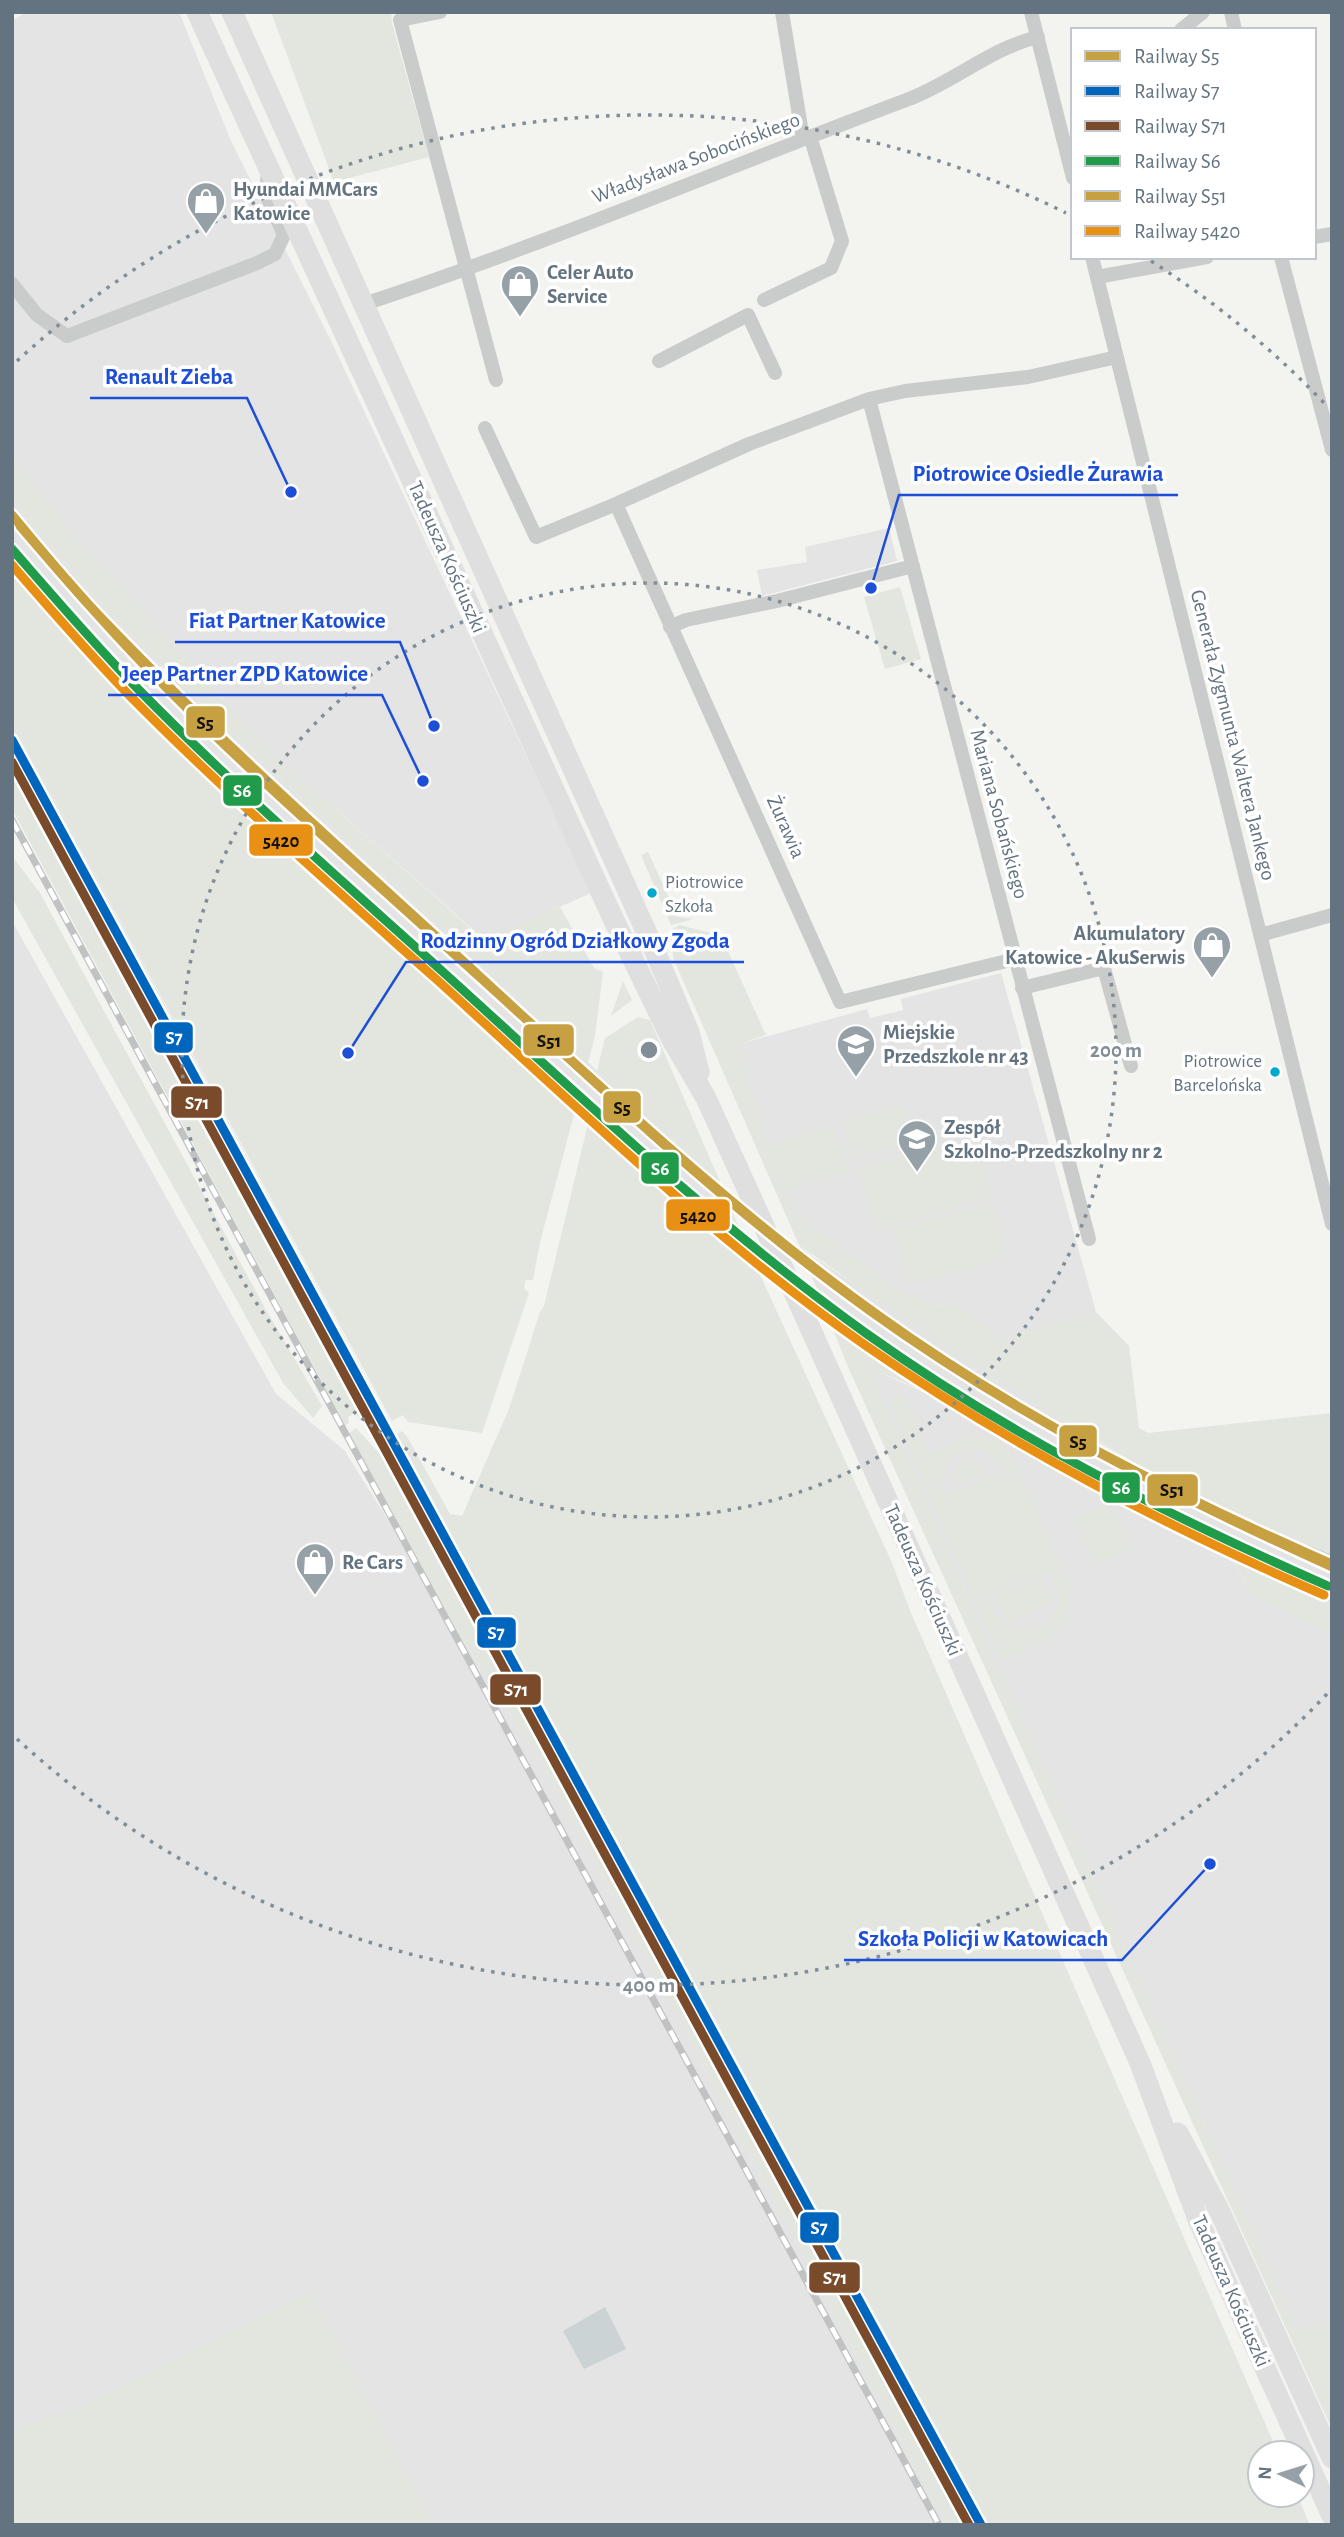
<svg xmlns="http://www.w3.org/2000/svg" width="1344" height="2537" viewBox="0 0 1344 2537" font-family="'Alegreya Sans',sans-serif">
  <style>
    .built { fill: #e3e4e3 }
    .green { fill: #e2e6df; fill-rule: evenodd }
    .water { fill: #cbd3d5 }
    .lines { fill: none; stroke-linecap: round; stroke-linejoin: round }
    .stream { stroke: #cbd3d5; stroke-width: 4.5 }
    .minor { stroke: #cacccc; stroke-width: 14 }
    .primary { stroke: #dfdfe0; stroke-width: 21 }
    .rail-casing { stroke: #c1c2c2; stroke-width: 7 }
    .rail { stroke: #fff; stroke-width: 4.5; stroke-dasharray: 13; stroke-linecap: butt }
    .rail-1-casing { stroke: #fff; stroke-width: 14 }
    .rail-2-casing { stroke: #fff; stroke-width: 14 }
    .rail-3-casing { stroke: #fff; stroke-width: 14 }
    .rail-4-casing { stroke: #fff; stroke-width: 14 }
    .rail-5-casing { stroke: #fff; stroke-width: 14 }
    .rail-6-casing { stroke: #fff; stroke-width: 14 }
    .rail-1 { stroke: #c6a041; stroke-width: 9 }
    .rail-2 { stroke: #0065bd; stroke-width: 9 }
    .rail-3 { stroke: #7a4b2a; stroke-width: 9 }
    .rail-4 { stroke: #1f9b4a; stroke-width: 9 }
    .rail-5 { stroke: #c6a041; stroke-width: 9 }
    .rail-6 { stroke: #e89013; stroke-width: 9 }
    .ring { fill: none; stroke: #818e97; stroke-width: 3.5; stroke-dasharray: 3.5 7 }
    .bus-dot { fill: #00a9ce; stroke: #fff; stroke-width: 2.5 }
    .labels { text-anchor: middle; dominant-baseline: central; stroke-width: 7; stroke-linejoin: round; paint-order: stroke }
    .bus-label { font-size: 19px; fill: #637380; stroke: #fff; text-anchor: start }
    .street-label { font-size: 21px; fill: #637380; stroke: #fff }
    .poi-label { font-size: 21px; font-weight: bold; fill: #637380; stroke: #fff; text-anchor: start }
    .centre { fill: #818e97; stroke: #fff; stroke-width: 3.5 }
    .ring-label { font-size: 21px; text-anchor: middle; font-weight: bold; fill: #818e97; stroke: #fff; stroke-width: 7; stroke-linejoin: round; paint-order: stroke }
    .leader { fill: none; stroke: #1d4ed8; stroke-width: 2.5 }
    .callout-dot { fill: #1d4ed8; stroke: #fff; stroke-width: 2.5 }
    .callout-label { font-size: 23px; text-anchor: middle; font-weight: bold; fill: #1d4ed8; stroke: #fff; stroke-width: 7; stroke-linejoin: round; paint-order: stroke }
    .line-badge { stroke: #fff; stroke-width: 2.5 }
    .badge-label { font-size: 19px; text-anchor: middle; font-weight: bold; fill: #fff }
    .pale-badge-label { font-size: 19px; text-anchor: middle; font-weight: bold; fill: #111 }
  </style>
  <rect width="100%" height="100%" fill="#f3f3f0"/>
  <path class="built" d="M27,12H179L231,141L332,343L591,893L485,940L280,760L62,523L12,457V21Z
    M12,501L90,592L165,669L358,852L721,1184L741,1233L464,990L300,841L183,731L84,630L12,544Z
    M889,528L897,561L762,596L757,570L807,562L805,547Z
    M12,722L397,1434L990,2525H972L380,1433L319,1325L12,753Z
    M12,921L276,1394L344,1450L547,1773L947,2525H432L310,2293L73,2408L12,2432Z
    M1001,973L1096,1312L1003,1339L963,1309L933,1304L896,1289L803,1219L782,1191L736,1045L867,1009L870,1018L903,1010L901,999Z
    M799,1245L812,1256L1085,1434L1148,1471L1274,1532L1332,1555V1585L1131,1499L1234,1561L1250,1595L1332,1635V2409L992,1652L874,1379L881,1373L1043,1446L924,1370L820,1297Z"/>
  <path class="green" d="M271,12H391L392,23L429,157L334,182Z
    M12,457L62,523L280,760L484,940L560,907L594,968L603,972L595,1036L588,1063L358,852L165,669L90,592L12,501Z
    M12,544C86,637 170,719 257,801C362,900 471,996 580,1092L540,1242L533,1280H526L524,1288L529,1293L482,1433L408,1422L403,1415L392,1421L12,722Z
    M900,587L921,659L885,669L864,597Z
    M12,753L319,1325L380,1433L376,1436L355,1413L348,1417L349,1423L345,1425L12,809Z
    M648,852L678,917L694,919L671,925L641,855Z
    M12,856L40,893L265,1308L322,1406L313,1418L283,1383L12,898Z
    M680,925L721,936L766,1035L737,1045L768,1145L835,1127L849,1172L783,1191L803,1219L896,1289L933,1304L963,1309L1003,1339L1096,1312L1129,1346L1139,1428L1148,1433L1332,1413V1555L1274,1532L1148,1471L955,1354L799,1245L674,960L669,931Z
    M623,981L632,1000L611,1016Z
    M638,1017L650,1020L721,1184L597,1071L605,1038Z
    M593,1103L741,1233L892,1563L911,1613L1278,2453H1260V2495H1297L1310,2525H990L397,1434L402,1431L408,1438L450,1514L462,1516L509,1409L540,1312L544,1306Z
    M906,1105L916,1142L852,1158L843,1122Z
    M976,1138L992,1197L875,1229L859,1170Z
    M992,1203L1007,1258L909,1284L894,1230Z
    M820,1297L924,1370L1051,1450L897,1379L881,1373L874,1379L992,1652L1296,2329L1332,2323V2429L848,1367Z
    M903,1394L929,1453C960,1439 988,1421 1014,1457L1070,1589C1075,1638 1036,1646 1000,1661L888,1401ZM976,1449L996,1458L1004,1470L945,1495C936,1471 951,1451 976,1449ZM1047,1571C1051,1578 1056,1588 1058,1596C1062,1628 1019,1643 999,1621C994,1615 991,1604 988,1596Z
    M356,1428L377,1451L386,1447L972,2525H947L547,1773L451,1620L349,1433Z
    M971,1459L981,1462L986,1471L958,1484C953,1471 957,1461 971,1459Z
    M1123,1494L1332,1585V1635L1250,1595L1234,1560Z
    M1110,1502L1130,1550L1095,1565L1075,1517Z
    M1042,1576L1053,1602L1006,1622L995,1596Z
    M310,2292L432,2525H12V2432L73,2408Z"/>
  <path class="water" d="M605,2307L626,2349L584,2369L563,2331Z"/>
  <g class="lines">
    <path class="stream" d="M1307,1547L1332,1557"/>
    <path class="minor" d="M440,12L400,20L496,380
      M782,12L803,139
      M1031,12L1073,178
      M1231,12L1235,30
      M1181,30L1203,12
      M1314,237L1332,234
      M1092,257L1332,1224
      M1281,257L1332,450
      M1097,277L1207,257
      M12,284L37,315L67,336L257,263L275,254L284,235L266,194L268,170
      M764,300L831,268L842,241L810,136
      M364,304C549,243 727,167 909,99C954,82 991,48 1038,37
      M659,361L748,315L775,373
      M869,399L1089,1239
      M485,428L536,537L616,504L749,444L869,399L905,391L1028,377L1117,357
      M616,504L840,1002L1015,959
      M670,627L686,620L777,601L913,566
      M1260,935L1332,915
      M1022,988L1104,968L1131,1066"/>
    <path class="primary" d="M197,12L611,914L672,1040L706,1098L807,1321L1140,2063L1199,2222L1332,2516
      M232,12L654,949L689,1032L699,1072
      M1178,2133L1220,2212L1332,2458"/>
    <g class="rail-casing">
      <path id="rail" d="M12,820L939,2525"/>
    </g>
    <use href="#rail" class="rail"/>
    <g class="rail-1-casing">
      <path id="rail-1" d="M12,515C38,546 63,577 90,606C200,722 319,829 436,936C577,1065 714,1199 869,1310C1013,1414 1171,1494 1332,1567"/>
    </g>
    <g class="rail-2-casing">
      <path id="rail-2" d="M12,740L981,2525"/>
    </g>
    <g class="rail-3-casing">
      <path id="rail-3" d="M12,762L969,2525"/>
    </g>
    <g class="rail-4-casing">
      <path id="rail-4" d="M12,549C53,596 94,644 137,688C234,787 339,878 442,971C580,1096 715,1225 867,1334C1010,1436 1167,1515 1328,1586"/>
    </g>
    <g class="rail-5-casing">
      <path id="rail-5" d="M20,526C62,575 105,625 150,671C246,770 352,861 454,954C592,1078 728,1208 879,1316C1020,1417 1174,1495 1332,1564"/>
    </g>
    <g class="rail-6-casing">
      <path id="rail-6" d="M12,565C51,610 90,655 131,697C228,795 332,886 435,978C574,1104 710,1237 865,1345C1009,1445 1163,1525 1324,1595"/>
    </g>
    <use href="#rail-1" class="rail-1"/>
    <use href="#rail-2" class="rail-2"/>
    <use href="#rail-3" class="rail-3"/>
    <use href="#rail-4" class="rail-4"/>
    <use href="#rail-5" class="rail-5"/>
    <use href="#rail-6" class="rail-6"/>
  </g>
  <g class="ring">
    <circle cx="649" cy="1050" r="467"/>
    <path d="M1327 1694A935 935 0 0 1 17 1739M17 361A935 935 0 0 1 1066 213M1151 261A935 935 0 0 1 1327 406"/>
  </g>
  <defs>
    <g id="shop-pin" transform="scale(2.0125)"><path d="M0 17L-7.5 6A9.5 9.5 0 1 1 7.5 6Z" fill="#95a0a7" stroke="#fff"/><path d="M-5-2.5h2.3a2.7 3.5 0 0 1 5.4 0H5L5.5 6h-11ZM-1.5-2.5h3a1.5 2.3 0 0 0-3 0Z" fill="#fff"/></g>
    <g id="school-pin" transform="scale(2.0125)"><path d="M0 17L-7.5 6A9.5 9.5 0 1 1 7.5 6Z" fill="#95a0a7" stroke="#fff"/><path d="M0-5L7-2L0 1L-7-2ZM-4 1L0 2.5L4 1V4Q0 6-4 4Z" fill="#fff"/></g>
  </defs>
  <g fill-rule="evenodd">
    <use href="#shop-pin" x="206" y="201"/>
    <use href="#shop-pin" x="520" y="284"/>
    <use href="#shop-pin" x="1212" y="945"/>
    <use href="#school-pin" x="856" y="1044"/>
    <use href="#school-pin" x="917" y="1139"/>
    <use href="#shop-pin" x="315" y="1562"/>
  </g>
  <g class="bus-dot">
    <circle cx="652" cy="893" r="6"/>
    <circle cx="1275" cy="1072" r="6"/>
  </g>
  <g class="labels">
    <g class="bus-label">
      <text x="665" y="882">Piotrowice<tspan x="665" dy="24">Szkoła</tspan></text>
      <text x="1262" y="1061" text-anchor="end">Piotrowice<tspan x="1262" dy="24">Barcelońska</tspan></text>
    </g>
    <g class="street-label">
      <text transform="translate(696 158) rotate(-21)">Władysława Sobocińskiego</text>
      <text transform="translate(447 557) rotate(66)">Tadeusza Kościuszki</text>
      <text transform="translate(1233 735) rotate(76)">Generała Zygmunta Waltera Jankego</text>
      <text transform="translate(999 814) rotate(75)">Mariana Sobańskiego</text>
      <text transform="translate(786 827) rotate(66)">Żurawia</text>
      <text transform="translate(923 1580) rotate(66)">Tadeusza Kościuszki</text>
      <text transform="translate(1231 2291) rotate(66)">Tadeusza Kościuszki</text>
    </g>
    <g class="poi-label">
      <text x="233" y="189">Hyundai MMCars<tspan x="233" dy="24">Katowice</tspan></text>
      <text x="547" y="272">Celer Auto<tspan x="547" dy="24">Service</tspan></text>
      <text x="1185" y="933" text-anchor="end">Akumulatory<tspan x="1185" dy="24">Katowice - AkuSerwis</tspan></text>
      <text x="883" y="1032">Miejskie<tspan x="883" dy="24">Przedszkole nr 43</tspan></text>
      <text x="944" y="1127">Zespół<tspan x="944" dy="24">Szkolno-Przedszkolny nr 2</tspan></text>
      <text x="342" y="1562">Re Cars</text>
    </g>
  </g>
  <circle cx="649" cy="1050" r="10" class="centre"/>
  <g class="ring-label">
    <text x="1116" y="1057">200 m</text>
    <text x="649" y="1992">400 m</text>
  </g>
  <path class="leader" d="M291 492L247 398H90M871 588L899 495H1178M434 726L400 642H175M423 781L382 695H108M348 1053L406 962H744M1210 1864L1122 1960H844"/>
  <g class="callout-dot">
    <circle cx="291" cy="492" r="7"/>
    <circle cx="871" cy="588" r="7"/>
    <circle cx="434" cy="726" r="7"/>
    <circle cx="423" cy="781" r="7"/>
    <circle cx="348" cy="1053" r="7"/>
    <circle cx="1210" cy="1864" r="7"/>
  </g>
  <g class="callout-label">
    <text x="169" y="384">Renault Zieba</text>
    <text x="1038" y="481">Piotrowice Osiedle Żurawia</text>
    <text x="287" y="628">Fiat Partner Katowice</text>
    <text x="245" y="681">Jeep Partner ZPD Katowice</text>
    <text x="575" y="948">Rodzinny Ogród Działkowy Zgoda</text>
    <text x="983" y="1946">Szkoła Policji w Katowicach</text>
  </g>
  <g class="line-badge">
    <rect x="185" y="705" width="41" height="34" rx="7" fill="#c6a041"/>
    <rect x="222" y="774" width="41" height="33" rx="7" fill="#1f9b4a"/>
    <rect x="248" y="823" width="66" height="34" rx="7" fill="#e89013"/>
    <rect x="153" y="1021" width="41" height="33" rx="7" fill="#0065bd"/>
    <rect x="522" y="1023" width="53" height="34" rx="7" fill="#c6a041"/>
    <rect x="170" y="1085" width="53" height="34" rx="7" fill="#7a4b2a"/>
    <rect x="602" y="1090" width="40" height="34" rx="7" fill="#c6a041"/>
    <rect x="640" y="1151" width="40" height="34" rx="7" fill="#1f9b4a"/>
    <rect x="665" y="1198" width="66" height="34" rx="7" fill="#e89013"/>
    <rect x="1058" y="1424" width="40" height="34" rx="7" fill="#c6a041"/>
    <rect x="1101" y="1471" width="40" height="33" rx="7" fill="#1f9b4a"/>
    <rect x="1146" y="1473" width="53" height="34" rx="7" fill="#c6a041"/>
    <rect x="476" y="1616" width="41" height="33" rx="7" fill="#0065bd"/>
    <rect x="489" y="1673" width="53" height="33" rx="7" fill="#7a4b2a"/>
    <rect x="799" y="2211" width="41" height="33" rx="7" fill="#0065bd"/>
    <rect x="808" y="2261" width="53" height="33" rx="7" fill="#7a4b2a"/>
  </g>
  <g class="badge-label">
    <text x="242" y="797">S6</text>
    <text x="174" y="1044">S7</text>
    <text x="197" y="1109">S71</text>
    <text x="660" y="1175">S6</text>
    <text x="1121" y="1494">S6</text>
    <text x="496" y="1639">S7</text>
    <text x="516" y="1696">S71</text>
    <text x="819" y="2234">S7</text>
    <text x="835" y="2284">S71</text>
  </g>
  <g class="pale-badge-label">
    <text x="205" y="729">S5</text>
    <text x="281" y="847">5420</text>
    <text x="549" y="1047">S51</text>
    <text x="622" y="1114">S5</text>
    <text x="698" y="1222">5420</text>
    <text x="1078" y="1448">S5</text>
    <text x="1172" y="1496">S51</text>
  </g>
  <rect width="1344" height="2537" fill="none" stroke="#637380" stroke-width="28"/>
  <rect x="1071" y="28" width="245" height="231" fill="#ffffff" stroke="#c1c7cc" stroke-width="2"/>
  <rect x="1085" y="51" width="35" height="10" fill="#c6a041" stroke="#c1c7cc" stroke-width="2"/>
  <text x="1134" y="63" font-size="21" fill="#637380">Railway S5</text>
  <rect x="1085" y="86" width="35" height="10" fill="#0065bd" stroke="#c1c7cc" stroke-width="2"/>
  <text x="1134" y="98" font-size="21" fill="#637380">Railway S7</text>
  <rect x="1085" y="121" width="35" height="10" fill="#7a4b2a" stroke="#c1c7cc" stroke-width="2"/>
  <text x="1134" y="133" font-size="21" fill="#637380">Railway S71</text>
  <rect x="1085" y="156" width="35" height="10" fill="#1f9b4a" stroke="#c1c7cc" stroke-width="2"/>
  <text x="1134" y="168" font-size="21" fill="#637380">Railway S6</text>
  <rect x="1085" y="191" width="35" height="10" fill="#c6a041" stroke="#c1c7cc" stroke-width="2"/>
  <text x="1134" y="203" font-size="21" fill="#637380">Railway S51</text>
  <rect x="1085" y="226" width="35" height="10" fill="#e89013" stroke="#c1c7cc" stroke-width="2"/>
  <text x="1134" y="238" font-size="21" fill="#637380">Railway 5420</text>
  <g transform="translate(1281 2474) rotate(274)"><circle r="33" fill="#ffffff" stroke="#c1c7cc" stroke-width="2"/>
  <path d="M0-5L12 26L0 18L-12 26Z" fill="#95a0a7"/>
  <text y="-10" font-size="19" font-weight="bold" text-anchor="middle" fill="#637380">N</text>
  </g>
</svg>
